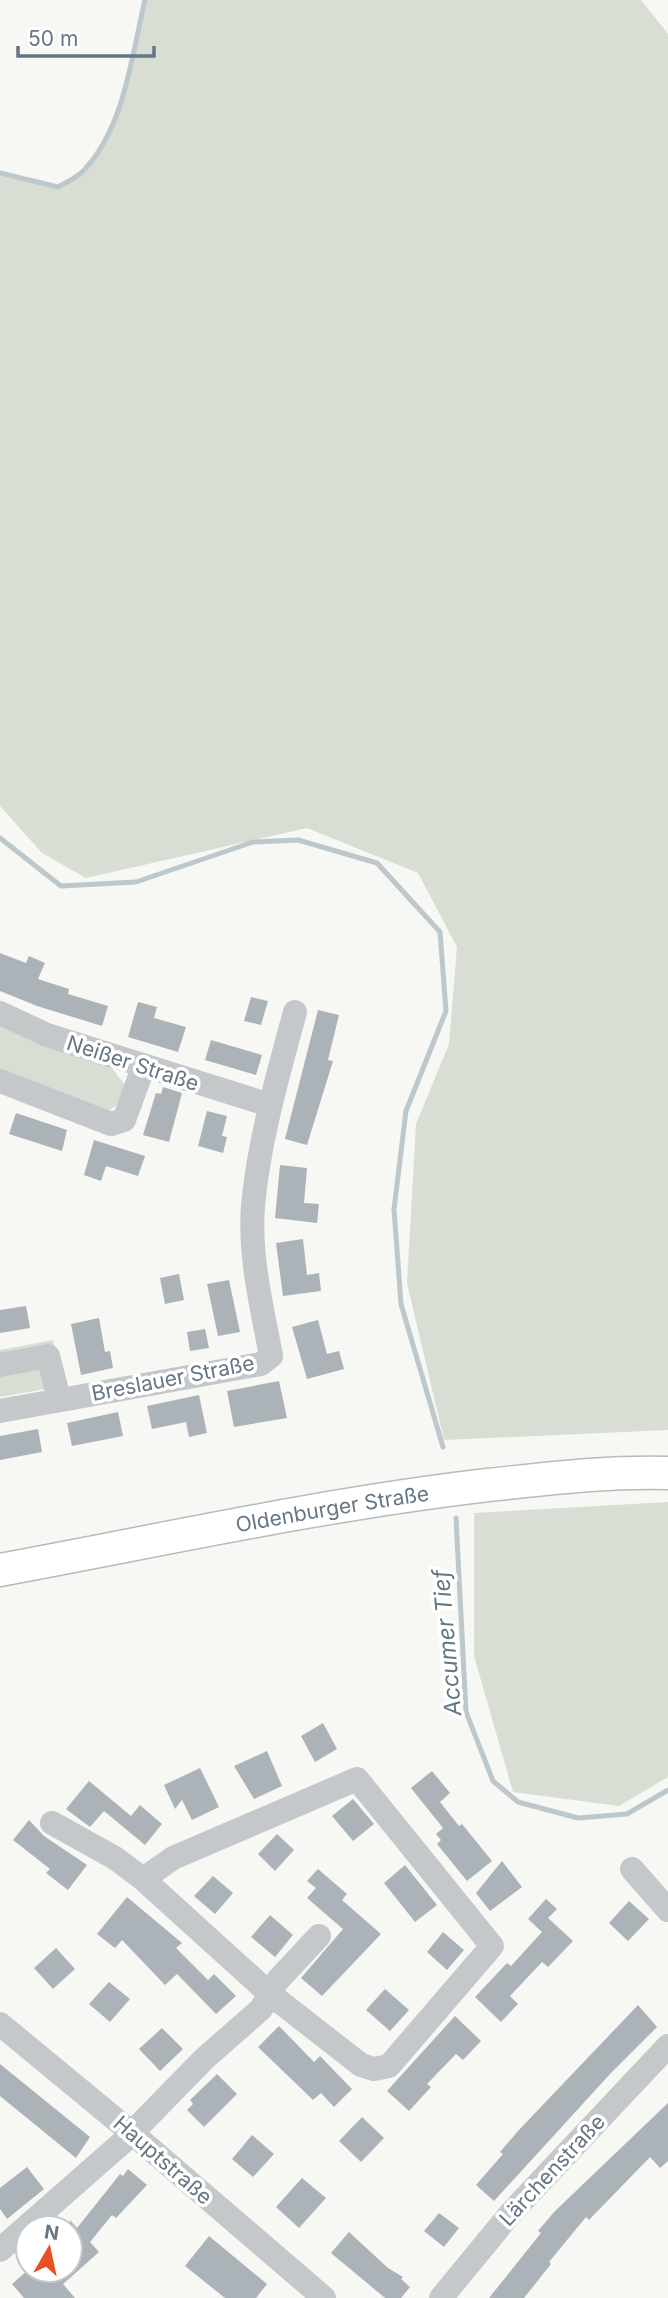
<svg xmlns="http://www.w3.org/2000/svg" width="668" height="2298" viewBox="0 0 668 2298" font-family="Inter,sans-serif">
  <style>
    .green { fill: #d8ded4 }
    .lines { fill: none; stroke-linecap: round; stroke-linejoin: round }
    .stream { stroke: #bcc8cc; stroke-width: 5 }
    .building { fill: #abb3b9 }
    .major-casing { stroke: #b7bbbf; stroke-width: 35 }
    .minor { stroke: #c4c8cb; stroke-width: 24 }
    .major { stroke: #fff; stroke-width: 32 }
    .labels { text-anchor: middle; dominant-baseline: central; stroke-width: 7; stroke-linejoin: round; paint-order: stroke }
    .street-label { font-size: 21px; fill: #657685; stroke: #fff }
    .water-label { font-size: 23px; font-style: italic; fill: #607882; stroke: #fff }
  </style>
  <rect width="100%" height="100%" fill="#f7f7f3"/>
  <path class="green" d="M145,0H641L668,34V1430L444,1440L407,1283L416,1124L449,1044L457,947L418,873L307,828L86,878L42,853L0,806V173L58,187C66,182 79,177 85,169C125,126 132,54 145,0Z
    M0,1024L111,1067L125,1085L121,1102L106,1113L0,1069Z
    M53,1340L62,1386L0,1397V1350Z
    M668,1502V1777L619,1806L513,1792L474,1656V1513Z"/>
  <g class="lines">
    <path class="stream" d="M0,173L58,187C66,182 79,177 85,169C125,126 132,54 145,0
      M0,838L61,886L136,882L253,842L298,840L377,863L440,932L446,1011L406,1111L394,1209L401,1304L443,1447
      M456,1518L466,1712L493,1781L518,1802L578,1818L627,1814L668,1790"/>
  </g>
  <path class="building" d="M0,953L26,963L29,956L45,963L38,979L69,989L68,994L108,1006L102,1026L37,1006L0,991Z
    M251,997L268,1001L261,1025L244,1021Z
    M138,1002L157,1007L154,1018L186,1027L178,1052L128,1037Z
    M318,1010L339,1015L328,1060L333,1061L307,1145L285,1139Z
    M211,1040L262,1055L256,1075L205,1060Z
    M163,1087L182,1093L169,1142L143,1135L156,1093L161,1094Z
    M207,1111L227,1116L222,1136L227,1137L223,1153L198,1146Z
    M16,1113L67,1130L62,1151L9,1134Z
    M94,1140L145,1156L138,1176L106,1166L101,1181L84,1175Z
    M280,1165L307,1168L304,1203L319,1204L317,1223L275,1218Z
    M303,1239L307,1275L319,1273L321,1291L283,1296L276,1243Z
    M179,1274L184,1300L165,1304L160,1278Z
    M229,1280L240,1332L218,1336L207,1284Z
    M26,1306L30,1328L0,1333V1310Z
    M99,1318L105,1352L110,1351L113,1368L81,1375L71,1324Z
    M318,1320L327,1354L339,1351L344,1369L307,1379L292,1327Z
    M205,1329L209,1348L190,1351L187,1332Z
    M279,1381L287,1418L234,1427L227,1391Z
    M199,1395L207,1433L189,1437L186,1422L152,1429L147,1406Z
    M118,1412L123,1436L72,1446L67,1423Z
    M38,1429L42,1452L0,1460V1436Z
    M323,1723L337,1749L315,1762L301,1736Z
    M267,1751L282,1786L254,1799L234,1766Z
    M200,1768L219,1807L192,1820L182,1800L175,1809L164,1785Z
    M432,1771L450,1793L440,1802L459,1826L462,1824L492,1861L467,1881L437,1844L441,1840L436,1834L443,1828L411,1788Z
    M89,1781L131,1816L140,1805L162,1824L145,1845L104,1811L90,1827L66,1809Z
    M353,1799L374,1824L353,1841L332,1816Z
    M29,1820L44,1836L87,1865L68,1890L46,1873L50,1869L13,1840Z
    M277,1834L294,1850L275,1871L258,1854Z
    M502,1861L522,1887L490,1911L476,1893Z
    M405,1865L437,1905L415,1922L384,1883Z
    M318,1869L347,1894L342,1900L381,1934L322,1996L301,1978L343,1929L307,1898L316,1888L307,1881Z
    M213,1876L233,1893L215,1914L194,1896Z
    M127,1897L182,1943L176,1948L208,1980L214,1974L236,1996L216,2014L177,1974L165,1985L122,1940L115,1948L97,1934Z
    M546,1899L557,1909L548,1918L573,1941L548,1967L542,1962L510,1996L518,2004L501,2022L475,1997L507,1963L511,1966L542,1932L528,1919Z
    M629,1901L649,1919L628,1941L609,1923Z
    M270,1915L293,1935L275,1957L251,1937Z
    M443,1932L464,1950L447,1970L427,1952Z
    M56,1948L75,1969L53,1989L34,1968Z
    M109,1982L130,1999L110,2022L89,2004Z
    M385,1989L409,2010L390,2031L366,2010Z
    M638,2005L657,2027L610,2074L494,2201L476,2185L503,2154L500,2152L518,2131Z
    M455,2016L481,2041L463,2060L456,2054L427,2084L431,2087L409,2111L387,2091Z
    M279,2026L314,2062L320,2056L352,2089L334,2107L321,2093L313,2100L258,2047Z
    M162,2028L183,2049L160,2071L139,2049Z
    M0,2064L90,2137L76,2158L0,2096Z
    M217,2074L237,2094L204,2127L187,2110L193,2104L190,2100Z
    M668,2103V2161L660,2168L650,2157L589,2220L586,2217L549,2262L551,2264L524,2298H489L541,2233L538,2231L554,2212Z
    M362,2117L384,2138L361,2162L339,2141Z
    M252,2135L274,2154L253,2177L232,2159Z
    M27,2167L44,2189L7,2219L0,2209V2188Z
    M128,2169L147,2185L116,2218L112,2215L90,2242L99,2252L63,2284L75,2298H24L12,2284L28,2270H70V2220L77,2228L120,2174L123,2176Z
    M302,2178L326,2198L299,2228L276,2207Z
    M439,2213L459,2228L444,2247L424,2231Z
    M349,2232L388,2268L403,2277L401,2279L410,2287L401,2298H385L331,2253Z
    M209,2236L267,2284L256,2298H225L185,2266Z"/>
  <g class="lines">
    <g class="major-casing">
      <g id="major">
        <path id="s1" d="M0,1570C162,1540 324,1504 488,1485C546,1479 609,1471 668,1473"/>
      </g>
    </g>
    <path class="minor" d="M0,1013L47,1035L270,1105
      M0,1081L111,1124L124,1120L143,1068
      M0,1365L48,1356L59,1399
      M0,1411L261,1364L271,1356C262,1307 249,1256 253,1206C259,1140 278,1075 295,1012
      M52,1823L115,1858L143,1879L173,1858L357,1779L492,1946L389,2066L374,2069L361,2065L270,1994L143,1879
      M632,1869L668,1910
      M0,2024L132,2133L324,2298
      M0,2250L123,2142L204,2059L261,2009L278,1980L319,1936
      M441,2298L510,2214L668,2046"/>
    <use href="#major" class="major"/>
  </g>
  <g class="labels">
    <g class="street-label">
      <text transform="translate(133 1063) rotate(18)">Neißer Straße</text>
      <text transform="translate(173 1378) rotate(-11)">Breslauer Straße</text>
      <text stroke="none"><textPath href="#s1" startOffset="338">Oldenburger Straße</textPath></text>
      <text transform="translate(163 2160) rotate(41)">Hauptstraße</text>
      <text transform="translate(552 2170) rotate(-47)">Lärchenstraße</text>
    </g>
    <g class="water-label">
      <text transform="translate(447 1643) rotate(-95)">Accumer Tief</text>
    </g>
  </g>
  <g transform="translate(49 2249) rotate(9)"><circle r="33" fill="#ffffff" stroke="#c1c8ce" stroke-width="2"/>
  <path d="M0-5L12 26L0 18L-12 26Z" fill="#e85122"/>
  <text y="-10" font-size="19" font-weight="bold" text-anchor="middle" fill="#657685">N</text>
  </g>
  <path d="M18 46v10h136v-10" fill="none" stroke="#657685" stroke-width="3.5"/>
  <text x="28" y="46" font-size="21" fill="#657685" stroke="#ffffff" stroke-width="5" paint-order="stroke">50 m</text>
</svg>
